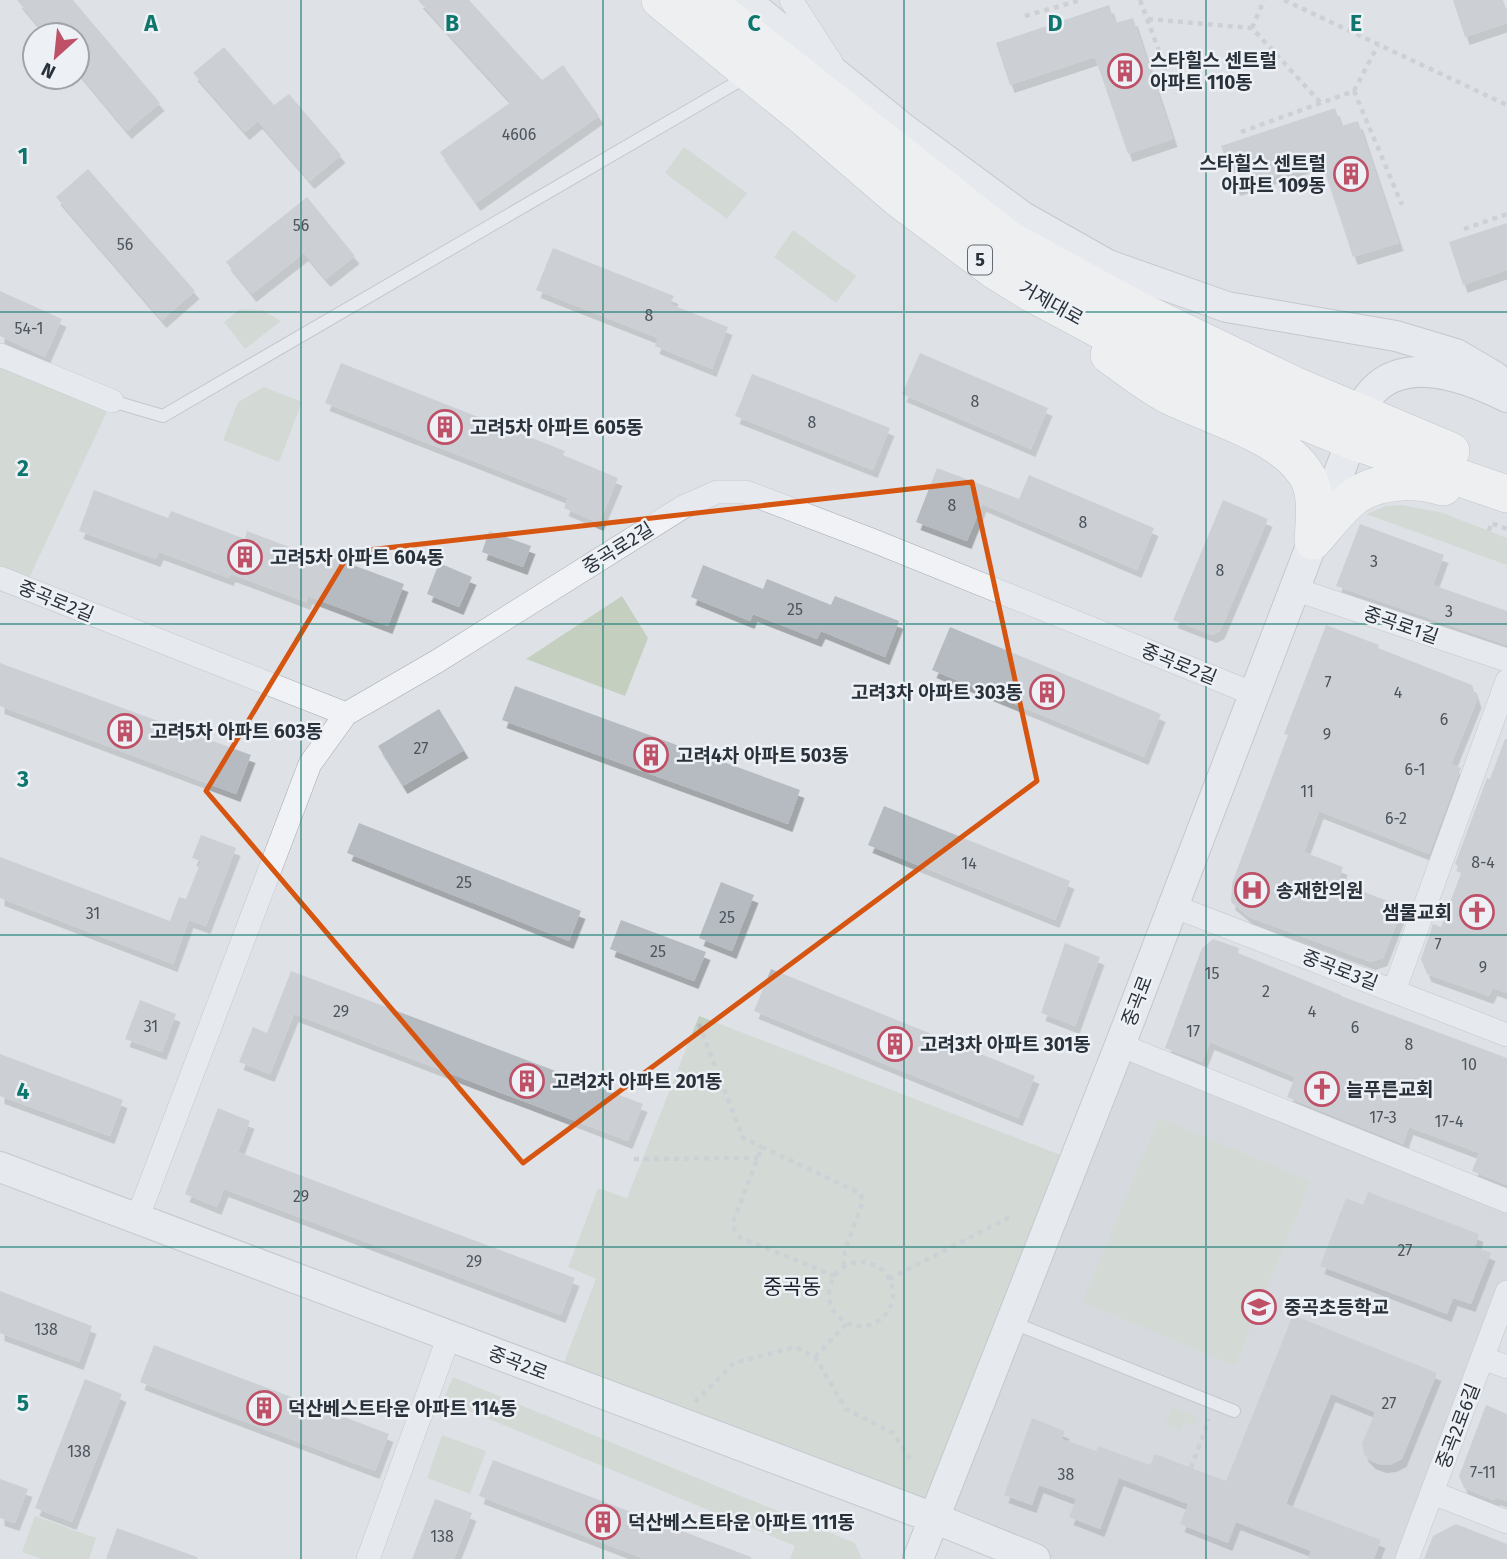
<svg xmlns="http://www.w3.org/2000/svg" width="1507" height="1559" viewBox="0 0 1507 1559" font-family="'Fira Sans','Noto Sans KR',sans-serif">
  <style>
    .built { fill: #ccd1d7 }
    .green { fill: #c5cfc0 }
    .building { fill: #b6bbc2; filter: url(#shadow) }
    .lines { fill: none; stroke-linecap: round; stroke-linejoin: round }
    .service-casing { stroke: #a4a9af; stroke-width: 14 }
    .minor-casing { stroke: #a4a9af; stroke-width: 24 }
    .tertiary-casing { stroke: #a4a9af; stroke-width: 32 }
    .primary-casing { stroke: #9fa7b0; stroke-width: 38 }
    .path { stroke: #b8bcc1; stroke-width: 4.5; stroke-dasharray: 5 5; stroke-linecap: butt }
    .service { stroke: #f0f2f5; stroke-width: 12 }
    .minor { stroke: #f0f2f5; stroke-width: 23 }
    .tertiary { stroke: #f0f2f5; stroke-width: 30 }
    .primary { stroke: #fff; stroke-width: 37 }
    .marked { fill: none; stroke: #d55511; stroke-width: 5; stroke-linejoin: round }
    .grid { fill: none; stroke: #0f766e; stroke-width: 2; stroke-opacity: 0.55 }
    .labels { text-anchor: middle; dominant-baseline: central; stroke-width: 5; stroke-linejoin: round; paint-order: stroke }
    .number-label { font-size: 16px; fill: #4c545d }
    .shield { fill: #edf0f4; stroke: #646a72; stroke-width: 2 }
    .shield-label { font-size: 18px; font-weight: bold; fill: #29313b }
    .poi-label { font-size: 19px; font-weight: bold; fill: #29313b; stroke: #edf0f4; text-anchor: start }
    .street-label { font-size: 19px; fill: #29313b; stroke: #edf0f4 }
    .neighbourhood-label { font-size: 21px; fill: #1b222c; stroke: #edf0f4 }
    .grid-label { font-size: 23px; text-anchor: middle; font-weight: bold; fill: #0f766e; stroke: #edf0f4; stroke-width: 5; stroke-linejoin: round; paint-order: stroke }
  </style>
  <defs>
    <filter id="shadow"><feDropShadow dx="4.5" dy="8" stdDeviation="0" flood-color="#0004"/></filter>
  </defs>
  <rect width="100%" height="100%" fill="#dee2e6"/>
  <path class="built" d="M1120,1045L1507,1201V1292L1407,1559H1035L934,1518Z"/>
  <path class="green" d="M684,147L747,193L727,219L665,173Z
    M793,230L856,276L836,303L774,257Z
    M240,309L262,310L281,321L245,349L224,322Z
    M0,355L112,401L24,589L0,578Z
    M264,387L302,402L279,462L223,440L238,402Z
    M1402,505L1443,513L1507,538V565L1366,514L1386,506Z
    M622,596L648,638L625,696L526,659Z
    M699,1016L1074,1160L934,1518L558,1378L596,1279L568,1267L598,1188L627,1198Z
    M1159,1118L1311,1181L1235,1366L1082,1302Z
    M453,1377L855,1543L862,1559H790L795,1546L443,1400Z
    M1172,1406L1198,1417L1194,1426L1184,1422L1180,1431L1165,1425Z
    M442,1435L486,1451L470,1494L427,1478Z
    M35,1516L96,1538L89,1559H42L22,1552Z"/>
  <path class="building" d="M17,0H73L160,103L127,131L77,71V35H46Z
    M418,0H469L542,80L563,65L599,116L476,203L440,152L511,102Z
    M1453,0H1503L1507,11V23L1465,37Z
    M1109,5L1115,23L1133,18L1173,139L1128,154L1095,57L1010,85L996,43Z
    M224,47L274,105L289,94L341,155L310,181L258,121L245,132L193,73Z
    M1335,108L1341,126L1358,121L1399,243L1353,257L1321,160L1236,188L1221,146Z
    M88,169L195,291L162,320L56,197Z
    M307,197L355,256L326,279L304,253L252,294L226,262Z
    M1507,223V270L1463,285L1449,242Z
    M553,248L674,296L670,304L728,327L712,369L655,346L658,338L536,290Z
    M0,291L62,319L45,357L0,336Z
    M920,353L1048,408L1031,449L902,394Z
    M341,363L565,451L563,455L618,478L599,523L564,508L568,498L325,403Z
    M752,374L890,428L873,470L735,416Z
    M937,468L1019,499L1029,475L1154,528L1137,570L982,504L967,541L916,522Z
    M94,490L168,518L171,511L245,539L247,531L324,560L326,555L404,584L388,626L308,596L306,602L231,574L229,578L159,552L156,559L79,531Z
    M1223,500L1268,519L1220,631L1212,635L1173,620Z
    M1360,524L1444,555L1433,585L1507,611V645L1336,586Z
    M489,531L531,546L523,567L482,552Z
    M439,563L472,577L459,607L427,594Z
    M703,565L763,589L767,579L831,605L835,596L899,621L885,657L821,631L817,639L753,614L750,621L691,597Z
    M1326,625L1379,645L1378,648L1472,685L1477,700L1451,764L1461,768L1429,854L1319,811L1304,852L1343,867L1338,882L1403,907L1401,912L1407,914L1405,921L1401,912L1383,958L1371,962L1249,917L1231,902L1232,883L1288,735L1284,734Z
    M950,627L1161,714L1144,757L932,670Z
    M0,663L251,755L236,794L0,706Z
    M515,686L800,790L788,824L502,720Z
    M439,709L464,750L403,786L378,746Z
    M1505,739H1507V993L1493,988L1489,996L1427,974L1421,959L1433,924L1441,927L1461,873L1456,871L1458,866L1455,864L1487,778L1490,779Z
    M884,806L1070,881L1055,920L868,845Z
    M359,823L581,911L569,941L347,853Z
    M201,835L236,848L206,926L189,920L173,964L0,898V857L170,921L179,897L186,899L201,861L192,858Z
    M721,882L754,895L732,951L699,938Z
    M621,920L706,952L694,981L610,949Z
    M1213,939L1239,948L1238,953L1341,995V996L1507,1058V1185L1472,1171L1479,1153L1409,1127L1403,1144L1287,1097L1295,1077L1210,1042L1202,1062L1165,1048L1202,948Z
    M1065,943L1100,957L1075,1026L1041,1013Z
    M771,969L1035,1076L1018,1118L754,1011Z
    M291,971L643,1104L628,1141L294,1014L270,1074L239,1062L253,1027L267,1033Z
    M140,1000L176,1014L162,1052L125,1039Z
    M0,1054L123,1100L110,1136L0,1096Z
    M218,1108L250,1121L238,1152L575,1278L561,1315L224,1189L217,1207L185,1194Z
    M1368,1192L1479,1234L1475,1247L1491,1253L1471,1304L1453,1298L1447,1314L1320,1266L1346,1198L1363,1205Z
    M0,1291L92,1326L79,1362L0,1333Z
    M1293,1315L1437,1373L1402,1459L1392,1464L1382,1465L1371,1461L1364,1454L1362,1444L1375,1412L1331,1394L1286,1504L1381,1540L1374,1559H1308L1311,1551L1236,1522L1228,1543L1180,1524L1188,1504L1119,1478L1100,1529L1069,1517L1076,1499L1039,1485L1032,1505L1004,1495L1032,1418L1065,1431L1062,1439L1096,1451L1098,1446L1150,1465L1155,1454L1226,1481Z
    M154,1345L389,1434L375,1471L140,1382Z
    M85,1379L122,1394L72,1522L35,1508Z
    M1486,1405L1507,1414V1501L1495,1497L1494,1500L1464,1488L1459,1476Z
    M493,1460L751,1557V1559H645L479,1496Z
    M0,1479L28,1489L15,1523L0,1518Z
    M435,1499L472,1513L454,1559H412Z
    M1456,1524L1507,1544V1559H1424L1433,1536Z
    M117,1528L197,1557V1559H106Z"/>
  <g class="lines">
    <g class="service-casing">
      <path id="service" d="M112,401L163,416L746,77
        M1011,1322L1234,1411"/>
    </g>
    <g class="minor-casing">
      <path id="minor" d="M791,0L831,62
        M0,355L112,401
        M0,578L346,714L436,662L683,507L717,492H746L869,539L1254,694
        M1294,589L1507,660
        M1173,906L1507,1035
        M1394,991L1507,681
        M1120,1045L1507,1201
        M137,1219L310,764L346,714
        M1483,1358L1507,1367
        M1433,1493L1507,1522
        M368,1559L449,1336
        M1407,1559L1507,1292"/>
    </g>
    <g class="tertiary-casing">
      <path id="tertiary" d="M745,0L900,126L1023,217L1108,265L1227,307L1396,336L1456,354L1495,377
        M0,1167L934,1518L1035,1559
        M918,1559L1120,1045L1368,397C1401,352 1466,377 1507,397"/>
    </g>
    <g class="primary-casing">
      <path id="primary" d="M660,0L806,119L899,199L994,270L1031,293L1121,341L1253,401L1350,440L1507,494
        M705,0L1008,239L1134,308L1294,385L1451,451
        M1109,355C1127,368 1146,383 1166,394C1208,416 1291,436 1310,482C1317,500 1314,523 1313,541
        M1313,541C1326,527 1339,508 1354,497C1378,479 1416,479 1443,487"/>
    </g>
    <path class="path" d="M1140,0L1175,94
      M1284,0L1507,105
      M1025,16L1081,0
      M1148,19L1252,28L1320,102
      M1252,28L1264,0
      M1354,91L1378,45
      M1241,132L1354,91L1402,205
      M1464,229L1507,214
      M1489,531L1491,523L1507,529
      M699,1024L743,1138L762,1147
      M634,1159L758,1158
      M829 1294a32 32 0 1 1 64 0a32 32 0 1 1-64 0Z
      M835,1276L741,1238L735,1231L733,1222L762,1147L860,1193L863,1201L845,1250L843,1268
      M889,1279L1010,1217
      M815,1357L847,1323
      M695,1402L734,1363L796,1347L815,1357L846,1409L893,1433L911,1460
      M1191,1468L1209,1419"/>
    <use href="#service" class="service"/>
    <use href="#minor" class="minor"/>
    <use href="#tertiary" class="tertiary"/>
    <use href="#primary" class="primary"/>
  </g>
  <path d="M0 0H1507V1559H0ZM972,482L1037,781L523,1163L206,791L350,552Z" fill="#dee2e6" fill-opacity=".55" fill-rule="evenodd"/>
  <path class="marked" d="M972,482L1037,781L523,1163L206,791L350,552Z"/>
  <path class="grid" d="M301,0V1559M603,0V1559M904,0V1559M1206,0V1559M0,312H1507M0,624H1507M0,935H1507M0,1247H1507"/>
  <defs>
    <g id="building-ring" transform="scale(1.75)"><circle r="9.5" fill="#edf0f4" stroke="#be5067" stroke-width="1.5"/><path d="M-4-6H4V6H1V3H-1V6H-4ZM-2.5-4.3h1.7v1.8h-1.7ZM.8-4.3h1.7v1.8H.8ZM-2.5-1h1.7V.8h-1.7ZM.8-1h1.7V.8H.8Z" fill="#be5067"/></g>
    <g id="hospital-ring" transform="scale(1.75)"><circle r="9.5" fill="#edf0f4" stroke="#be5067" stroke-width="1.5"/><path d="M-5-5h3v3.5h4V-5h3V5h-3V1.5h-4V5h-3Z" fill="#be5067"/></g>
    <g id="church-ring" transform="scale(1.75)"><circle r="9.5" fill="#edf0f4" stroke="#be5067" stroke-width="1.5"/><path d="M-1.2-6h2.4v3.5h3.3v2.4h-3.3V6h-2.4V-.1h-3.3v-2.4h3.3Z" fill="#be5067"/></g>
    <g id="school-ring" transform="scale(1.75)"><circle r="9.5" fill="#edf0f4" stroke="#be5067" stroke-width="1.5"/><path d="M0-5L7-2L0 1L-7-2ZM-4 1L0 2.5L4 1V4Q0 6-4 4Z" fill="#be5067"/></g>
  </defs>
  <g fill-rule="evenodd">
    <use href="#building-ring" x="1125" y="71"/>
    <use href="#building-ring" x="1351" y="174"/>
    <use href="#building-ring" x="445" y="427"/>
    <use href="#building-ring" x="245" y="557"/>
    <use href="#building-ring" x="1047" y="692"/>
    <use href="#building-ring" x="125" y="731"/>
    <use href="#building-ring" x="651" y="755"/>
    <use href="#hospital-ring" x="1252" y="890"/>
    <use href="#church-ring" x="1477" y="912"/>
    <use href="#building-ring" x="895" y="1044"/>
    <use href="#building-ring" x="527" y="1081"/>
    <use href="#church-ring" x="1322" y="1089"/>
    <use href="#school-ring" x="1259" y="1307"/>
    <use href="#building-ring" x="264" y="1408"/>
    <use href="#building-ring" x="603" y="1522"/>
  </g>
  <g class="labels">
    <g class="number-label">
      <text x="519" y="134">4606</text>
      <text x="301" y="225">56</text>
      <text x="125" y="244">56</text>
      <text x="649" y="315">8</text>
      <text x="29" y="328">54-1</text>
      <text x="975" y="401">8</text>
      <text x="812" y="422">8</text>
      <text x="952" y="505">8</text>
      <text x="1083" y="522">8</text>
      <text x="1374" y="561">3</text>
      <text x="1220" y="570">8</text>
      <text x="795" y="609">25</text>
      <text x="1449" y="611">3</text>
      <text x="1328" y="682">7</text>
      <text x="1398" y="692">4</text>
      <text x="1444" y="719">6</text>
      <text x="1327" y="734">9</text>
      <text x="421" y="748">27</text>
      <text x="1415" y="769">6-1</text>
      <text x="1307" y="791">11</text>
      <text x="1396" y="818">6-2</text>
      <text x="1483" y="862">8-4</text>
      <text x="969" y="863">14</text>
      <text x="464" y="882">25</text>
      <text x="93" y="913">31</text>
      <text x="727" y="917">25</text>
      <text x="1438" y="944">7</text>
      <text x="658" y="951">25</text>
      <text x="1483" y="967">9</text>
      <text x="1212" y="973">15</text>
      <text x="1266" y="991">2</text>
      <text x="341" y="1011">29</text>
      <text x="1312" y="1011">4</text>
      <text x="151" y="1026">31</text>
      <text x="1355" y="1027">6</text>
      <text x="1193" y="1031">17</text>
      <text x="1409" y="1044">8</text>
      <text x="1469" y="1064">10</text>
      <text x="1383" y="1117">17-3</text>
      <text x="1449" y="1121">17-4</text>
      <text x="301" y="1196">29</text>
      <text x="1405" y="1250">27</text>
      <text x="474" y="1261">29</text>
      <text x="46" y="1329">138</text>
      <text x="1389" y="1403">27</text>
      <text x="79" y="1451">138</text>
      <text x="1483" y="1472">7-11</text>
      <text x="1066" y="1474">38</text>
      <text x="442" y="1536">138</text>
    </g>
    <rect class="shield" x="968" y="245.5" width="24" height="29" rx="5"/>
    <g class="shield-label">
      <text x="980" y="260">5</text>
    </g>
    <g class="poi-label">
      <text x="1150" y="60">스타힐스 센트럴<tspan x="1150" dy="22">아파트 110동</tspan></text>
      <text x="1326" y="163" text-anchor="end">스타힐스 센트럴<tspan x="1326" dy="22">아파트 109동</tspan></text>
      <text x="470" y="427">고려5차 아파트 605동</text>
      <text x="270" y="557">고려5차 아파트 604동</text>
      <text x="1023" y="692" text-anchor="end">고려3차 아파트 303동</text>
      <text x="150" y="731">고려5차 아파트 603동</text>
      <text x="676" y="755">고려4차 아파트 503동</text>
      <text x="1276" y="890">송재한의원</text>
      <text x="1452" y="912" text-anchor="end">샘물교회</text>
      <text x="920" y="1044">고려3차 아파트 301동</text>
      <text x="552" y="1081">고려2차 아파트 201동</text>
      <text x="1346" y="1089">늘푸른교회</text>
      <text x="1284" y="1307">중곡초등학교</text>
      <text x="288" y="1408">덕산베스트타운 아파트 114동</text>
      <text x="628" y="1522">덕산베스트타운 아파트 111동</text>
    </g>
    <g class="street-label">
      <text transform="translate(1051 303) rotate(29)">거제대로</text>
      <text transform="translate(618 548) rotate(-32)">중곡로2길</text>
      <text transform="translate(56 601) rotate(22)">중곡로2길</text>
      <text transform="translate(1401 625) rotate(19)">중곡로1길</text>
      <text transform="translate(1179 664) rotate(22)">중곡로2길</text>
      <text transform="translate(1340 970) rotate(21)">중곡로3길</text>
      <text transform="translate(1137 1001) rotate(-69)">중곡로</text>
      <text transform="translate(518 1363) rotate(21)">중곡2로</text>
      <text transform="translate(1458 1426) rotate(-69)">중곡2로6길</text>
    </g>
    <g class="neighbourhood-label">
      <text x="792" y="1287">중곡동</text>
    </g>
  </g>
  <g class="grid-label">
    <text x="151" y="31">A</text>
    <text x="452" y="31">B</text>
    <text x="754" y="31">C</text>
    <text x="1055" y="31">D</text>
    <text x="1356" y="31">E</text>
    <text x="23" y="164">1</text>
    <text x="23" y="476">2</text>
    <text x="23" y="787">3</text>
    <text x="23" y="1099">4</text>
    <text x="23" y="1411">5</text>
  </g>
  <g transform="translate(56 56) rotate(207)"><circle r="33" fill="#edf0f4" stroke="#9fa4aa" stroke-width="2"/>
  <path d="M0-5L12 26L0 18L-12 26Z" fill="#be5067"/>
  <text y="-10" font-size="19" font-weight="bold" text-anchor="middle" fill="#29313b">N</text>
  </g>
</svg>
